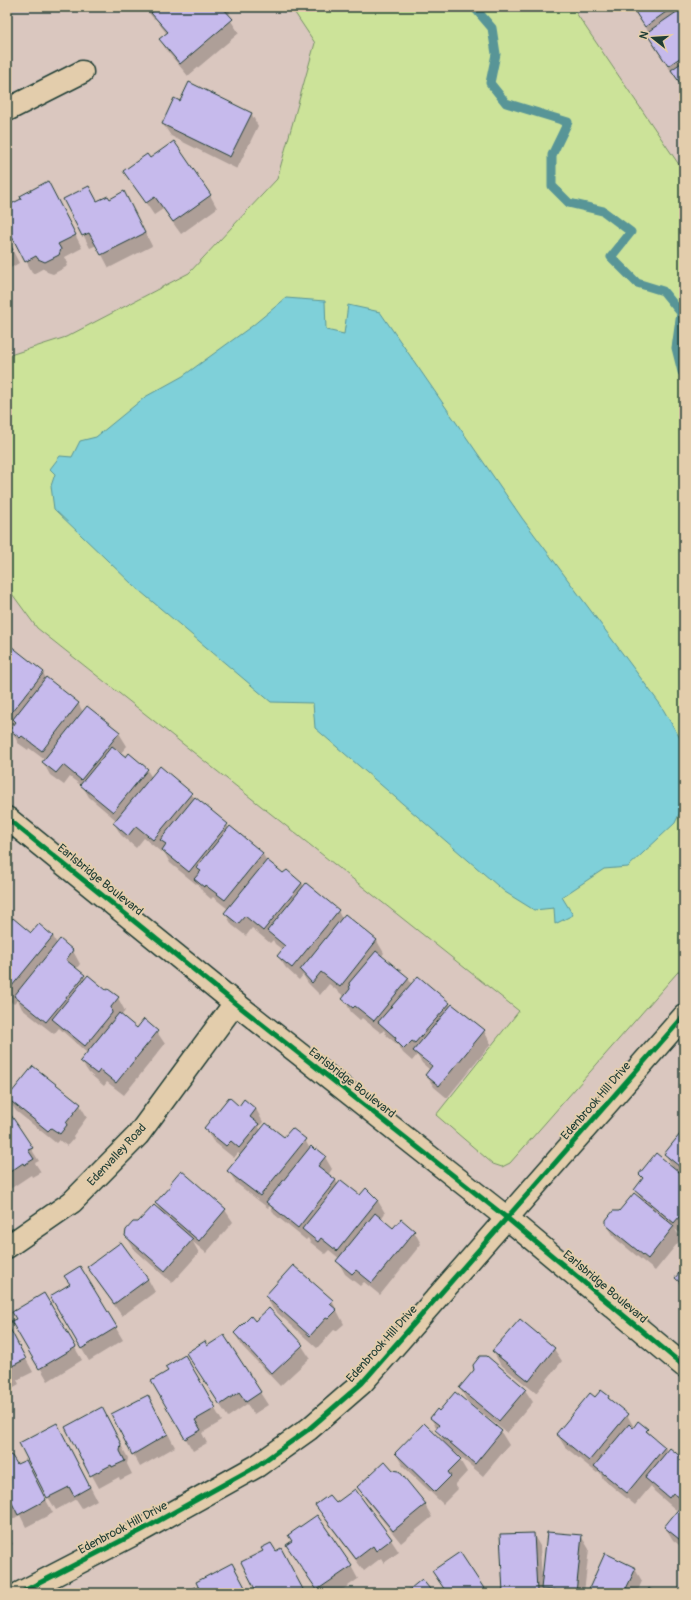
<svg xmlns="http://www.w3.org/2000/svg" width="691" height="1600" viewBox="0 0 691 1600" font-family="Pangolin,sans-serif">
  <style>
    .green { fill: #cce399; stroke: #769066 }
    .water { fill: #7fd0d9; stroke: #599597 }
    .shadow { fill: #0003; fill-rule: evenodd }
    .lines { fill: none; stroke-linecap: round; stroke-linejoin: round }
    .stream { stroke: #599597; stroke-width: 9 }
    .building { fill: #c6baec; stroke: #1f3d34 }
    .street-casing { stroke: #1f3d34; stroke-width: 25 }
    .secondary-casing { stroke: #1f3d34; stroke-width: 25 }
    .street { stroke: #e3cdac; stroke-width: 22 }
    .secondary { stroke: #e3cdac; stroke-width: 22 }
    .cycleway-casing { stroke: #e3cdac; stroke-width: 8 }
    .cycleway { stroke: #00873e; stroke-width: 5 }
    .labels { text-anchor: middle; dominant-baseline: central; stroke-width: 4; stroke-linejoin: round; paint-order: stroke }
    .street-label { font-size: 12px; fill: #1f3d34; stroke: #e3cdac }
  </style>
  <rect width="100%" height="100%" fill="#dac7bf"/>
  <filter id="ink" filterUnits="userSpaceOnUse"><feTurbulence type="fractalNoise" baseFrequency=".025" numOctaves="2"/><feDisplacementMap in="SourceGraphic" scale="8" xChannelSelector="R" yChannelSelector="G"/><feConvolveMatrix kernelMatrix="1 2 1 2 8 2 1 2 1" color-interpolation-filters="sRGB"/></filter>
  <g filter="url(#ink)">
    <path class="green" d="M291,7H572L684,172V965L510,1163L502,1167L493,1164L436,1115L519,1011L37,628L7,587V356L66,337L189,273L277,179L315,43Z"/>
    <path class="water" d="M286,298L325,301L326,330L344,334L348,305L380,312L522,518L660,704L684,745V804L675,823L628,867L604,869L562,897L573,915L555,924L554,908L534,910L505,892L315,728L313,703L271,702L134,586L54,509L51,486L55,474L50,469L60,456L72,457L80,441L96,437L145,397L183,376L252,326Z"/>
    <path class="shadow" d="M144,7H229L230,13L227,15L239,33L188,76L168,52L160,40L167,34L155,18L154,19Z
      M631,7H684V90L654,46L649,32Z
      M180,102L251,113L258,126L237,169L171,136L163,124Z
      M150,159L210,195L217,208L181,234L163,209L154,215L124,171Z
      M55,195L82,248L65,257L68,263L66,267L53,274L47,272L44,268L33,274L7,225V208Z
      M65,199L97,202L109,200L131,205L152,246L109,268L97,245L90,248Z
      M7,239L19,263L7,270Z
      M7,652L43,673L46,678L78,703L83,712L87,707L119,733L127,746L120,754L126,759L129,755L147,770L152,778L160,768L227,825L229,829L262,853L267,861L284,874L287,871L302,883L304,887L338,911L342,919L345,916L377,941L384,953L381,957L408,978L412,985L449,1003L451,1007L484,1031L491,1044L447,1098L434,1087L426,1075L430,1070L422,1063L417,1055L412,1061L403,1053L399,1046L386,1035L384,1030L381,1033L362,1018L360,1020L351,1012L344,999L345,997L329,984L320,995L308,983L303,975L299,980L286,968L278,956L283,950L275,944L273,940L270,943L252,928L246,936L232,925L225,913L228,909L213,897L211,899L203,892L197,883L196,884L170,863L163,850L161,852L144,838L136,848L121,835L114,823L116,820L89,797L83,787L70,777L64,785L50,775L43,762L45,760L29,748L28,750L18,743L13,733L7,740ZM423,1058L437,1069L436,1070L423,1060Z
      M7,922L9,924L31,934L53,936L57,944L60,941L73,951L80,964L76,969L86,979L118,998L125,1011L121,1016L137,1029L157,1032L165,1044L124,1095L107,1082L104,1086L89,1073L81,1061L87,1053L59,1028L54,1034L22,1009L18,1000L14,1004L7,999V994L10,996L11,995L7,992Z
      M8,1099L80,1105L87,1117L73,1136L74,1138L67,1146L59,1140L56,1143L16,1111Z
      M239,1107L256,1109L263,1122L259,1127L261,1131L284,1139L305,1140L310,1149L325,1157L332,1169L328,1175L336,1181L338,1185L360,1197L366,1189L378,1201L385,1213L381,1219L394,1229L414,1231L421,1244L380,1295L364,1282L360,1286L345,1274L338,1261L340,1259L329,1250L325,1254L310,1242L308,1238L306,1240L274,1214L270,1206L268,1208L236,1183L229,1171L241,1155L238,1153L234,1158L213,1141L205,1128Z
      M7,1111L39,1161L35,1163L41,1172L32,1177L31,1175L10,1189L7,1185Z
      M684,1131V1232L682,1235L675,1229L681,1239L655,1271L615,1238L607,1225L620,1212L642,1200L636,1190L643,1180L640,1175L674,1169L665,1154Z
      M156,1203L225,1210L233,1222L206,1253L193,1242L199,1253L172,1283L134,1249L126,1236L139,1223L162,1213Z
      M121,1243L148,1279L155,1292L122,1316L96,1280L88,1267Z
      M80,1267L123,1340L89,1361L51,1297L71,1285Z
      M684,1269V1291L676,1278Z
      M44,1295L82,1360L48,1381L13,1322Z
      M266,1296L332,1301L344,1324L336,1331L334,1330L317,1348L273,1309Z
      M255,1322L302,1346L310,1358L280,1386L242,1346L235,1333Z
      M7,1324L33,1372L17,1380L19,1384L7,1391Z
      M224,1336L268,1405L254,1414L247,1404L228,1417L187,1354L207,1347Z
      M554,1349L562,1361L536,1393L500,1364L493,1351Z
      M184,1356L222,1421L202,1433L207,1443L193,1451L152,1382L169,1372Z
      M460,1388L525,1390L533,1402L507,1433L467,1401Z
      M601,1391L608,1397L612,1402L627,1415L634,1427L647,1430L651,1436L665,1447L668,1453L681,1459L684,1455V1549L673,1540L665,1527L683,1506L681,1505L676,1510L654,1491L651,1486L635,1505L603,1479L599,1471L597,1473L565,1447L557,1434Z
      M455,1394L501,1432L509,1445L483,1476L452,1450L451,1451L460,1460L467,1472L455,1485L458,1489L443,1504L403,1466L396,1454L444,1443L431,1418L440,1412Z
      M155,1409L175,1447L140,1467L112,1414Z
      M108,1421L128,1458L127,1464L132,1474L120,1480L119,1477L99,1488L66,1428Z
      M64,1437L97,1500L82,1508L76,1499L56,1510L48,1497Z
      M7,1456H11L16,1466L32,1474L53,1513L26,1527L20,1515L11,1520L7,1513Z
      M392,1471L398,1472L425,1505L432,1517L401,1543L366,1500L358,1487Z
      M355,1490L391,1540L399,1552L384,1563L381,1558L364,1571L324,1518L317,1505H336Z
      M7,1533L13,1544L7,1548Z
      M533,1534L540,1546L542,1580L581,1536L589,1549L584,1593H545L543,1589V1593H504L501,1535Z
      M288,1546L351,1566L358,1579L338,1593H319Z
      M635,1569L642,1581L637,1593H588Z"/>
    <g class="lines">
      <path class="stream" d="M474,7L492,28L496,54L490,83L506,103L568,122L552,155V186L569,203L603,211L631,232L611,257L637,283L663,291L681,313L676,348L682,372L684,373"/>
    </g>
    <path class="building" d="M158,7H222L233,19L180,64L159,39L168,32L151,13Z
      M632,7H673L645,27Z
      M684,7V55L668,66L646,33Z
      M684,61V89L671,70Z
      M189,82L252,113L230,157L162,124L174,98L180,101Z
      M174,141L211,195L173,222L155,197L146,203L123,171L147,154L150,158Z
      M48,181L76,235L58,244L61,249L59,255L45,262L38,259L36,256L25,262L7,227V206L21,199L20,196Z
      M89,186L97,201L108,196L110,199L124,191L145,233L101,255L89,233L82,236L63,199Z
      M7,239L13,250L7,253Z
      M11,646L44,672L7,718V651Z
      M46,677L79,703L42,751L22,736L20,738L10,730L16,722L13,719Z
      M87,706L120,732L81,780L63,765L56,773L42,762Z
      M112,746L126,757L129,753L148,769L113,812L80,785Z
      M160,766L192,793L153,840L136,826L128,836L113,823Z
      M195,797L228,824L189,872L162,850L166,844L160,840Z
      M230,826L263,853L225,900L205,885L204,887L194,879L201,871L196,868Z
      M267,860L283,873L287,870L302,883L263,931L245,916L238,924L224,913Z
      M306,883L339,910L292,968L277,956L285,946L267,931Z
      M345,914L377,940L340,987L321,972L312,983L300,970Z
      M13,918L31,933L39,924L53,936L7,992V925Z
      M60,939L73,950L66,960L85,975L46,1022L14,996Z
      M376,951L409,978L374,1021L355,1006L353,1008L342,999L350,989L349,983Z
      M88,975L106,990L108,989L119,997L111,1007L112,1013L85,1046L52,1019Z
      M418,976L450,1003L415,1043L412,1041L404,1049L395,1040L396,1038L378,1022Z
      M452,1004L485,1030L439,1086L425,1075L432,1066L413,1051Z
      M119,1013L137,1028L144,1019L158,1031L116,1083L100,1070L97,1074L80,1061Z
      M33,1066L81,1104L66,1123L67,1125L60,1134L51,1128L48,1131L7,1098Z
      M229,1097L239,1106L244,1099L256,1109L250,1117L259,1124L239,1148L231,1141L226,1146L204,1128Z
      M7,1109L33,1148L28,1150L34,1159L24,1165L23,1163L7,1174Z
      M266,1123L284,1137L292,1128L306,1139L260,1196L227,1171Z
      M684,1129V1170L664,1154Z
      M311,1146L315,1150L316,1148L326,1156L318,1166L336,1180L298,1228L266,1202Z
      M656,1153L684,1176V1211L674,1223L634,1190L643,1178L639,1174Z
      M181,1170L226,1209L199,1241L155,1203L171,1185L170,1183Z
      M341,1180L360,1195L366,1188L378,1200L337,1251L321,1238L318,1242L302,1229Z
      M634,1193L674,1226L648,1259L606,1225V1220L613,1211H619Z
      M154,1205L193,1239L165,1271L125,1236L126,1230L133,1222H138Z
      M375,1213L393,1228L401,1219L415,1231L372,1283L356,1270L352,1274L336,1261Z
      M121,1242L148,1279L114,1304L87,1267Z
      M293,1265L333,1300L330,1304L337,1310L328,1319L326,1318L310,1336L265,1296Z
      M80,1266L117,1327L81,1349L50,1296L70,1284L64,1276Z
      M684,1267V1286L675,1278Z
      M44,1293L76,1347L39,1369L11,1321L16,1319L12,1312Z
      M269,1308L303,1345L272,1374L234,1333L251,1316L255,1321Z
      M520,1319L555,1348L529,1381L492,1351Z
      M7,1323L26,1359L10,1367L12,1371L7,1374Z
      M224,1335L261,1392L246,1402L239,1392L220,1405L186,1353L205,1341L207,1346Z
      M185,1355L216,1408L195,1420L201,1430L185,1439L151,1381L168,1371L165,1367Z
      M480,1356H487L526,1389L499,1421L459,1388L474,1370L473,1365Z
      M601,1390L609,1396L608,1398L628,1414L589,1461L556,1434L590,1393L595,1397Z
      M455,1392L502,1431L475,1464L435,1430L439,1425L430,1418L437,1409L439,1411Z
      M148,1395L168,1434L132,1455L111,1414Z
      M102,1407L121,1444L120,1451L125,1461L112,1467L111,1465L90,1476L65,1427Z
      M638,1421L648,1429L646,1431L665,1447L627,1493L594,1466L629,1424L633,1428Z
      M57,1423L90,1487L74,1496L69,1487L47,1498L19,1443Z
      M424,1423L461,1459L448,1472L451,1476L435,1492L395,1453Z
      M670,1448L681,1457L684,1453V1497L682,1499L673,1493L669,1498L645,1478Z
      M8,1454L12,1456L17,1464L26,1460L46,1500L18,1515L12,1503L7,1505Z
      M385,1461L393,1470L399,1471L426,1504L393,1531L357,1487Z
      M355,1489L392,1539L376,1551L373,1546L356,1559L315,1505L329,1495L336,1503Z
      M684,1502V1543L664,1527Z
      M317,1515L352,1566L317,1590L286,1545L292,1541L288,1535Z
      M547,1532L582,1535L576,1593H556V1590L541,1589Z
      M534,1533L537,1591L503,1593L500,1534Z
      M271,1543L276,1551L281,1548L305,1593H257L241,1562L263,1551L261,1548Z
      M460,1552L487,1593H447L432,1571Z
      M605,1553L636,1568L624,1593H587Z
      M232,1563L248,1593H201L196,1582Z
      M422,1579L433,1593H405Z
      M195,1587L198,1593H183Z
      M649,1588L655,1593H645Z"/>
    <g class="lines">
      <g class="street-casing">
        <path id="street" d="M7,110L82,72
          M7,1247L72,1202L138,1135L235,1003"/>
      </g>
      <g class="secondary-casing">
        <path id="secondary" d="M7,818L235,1003L507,1218L684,1366
          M20,1593L142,1530L257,1466L309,1429L362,1383L684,1016"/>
      </g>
      <use href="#street" class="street"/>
      <use href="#secondary" class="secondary"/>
      <g class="cycleway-casing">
        <path id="cycleway" d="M7,818L235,1003L507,1218L684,1366
          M20,1593L142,1530L257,1466L309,1429L362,1383L684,1016"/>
      </g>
      <use href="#cycleway" class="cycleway"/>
    </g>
  </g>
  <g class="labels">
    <g class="street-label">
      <text transform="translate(100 880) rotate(39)">Earlsbridge Boulevard</text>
      <text transform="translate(352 1083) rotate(38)">Earlsbridge Boulevard</text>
      <text transform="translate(596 1101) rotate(-49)">Edenbrook Hill Drive</text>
      <text transform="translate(117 1155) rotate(-47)">Edenvalley Road</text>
      <text transform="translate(605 1287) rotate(40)">Earlsbridge Boulevard</text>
      <text transform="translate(382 1344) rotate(-48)">Edenbrook Hill Drive</text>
      <text transform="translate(123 1528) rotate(-28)">Edenbrook Hill Drive</text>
    </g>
  </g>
  <rect width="691" height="1600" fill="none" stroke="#e3cdac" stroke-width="24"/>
  <rect x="12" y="12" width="667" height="1576" fill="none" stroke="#1f3d34" stroke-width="1.5" filter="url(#ink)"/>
  <g transform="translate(653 38) rotate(287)" stroke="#e3cdac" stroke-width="3" paint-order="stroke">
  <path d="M0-3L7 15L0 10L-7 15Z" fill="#1f3d34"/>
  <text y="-6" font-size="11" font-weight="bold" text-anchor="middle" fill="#1f3d34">N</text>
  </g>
</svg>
